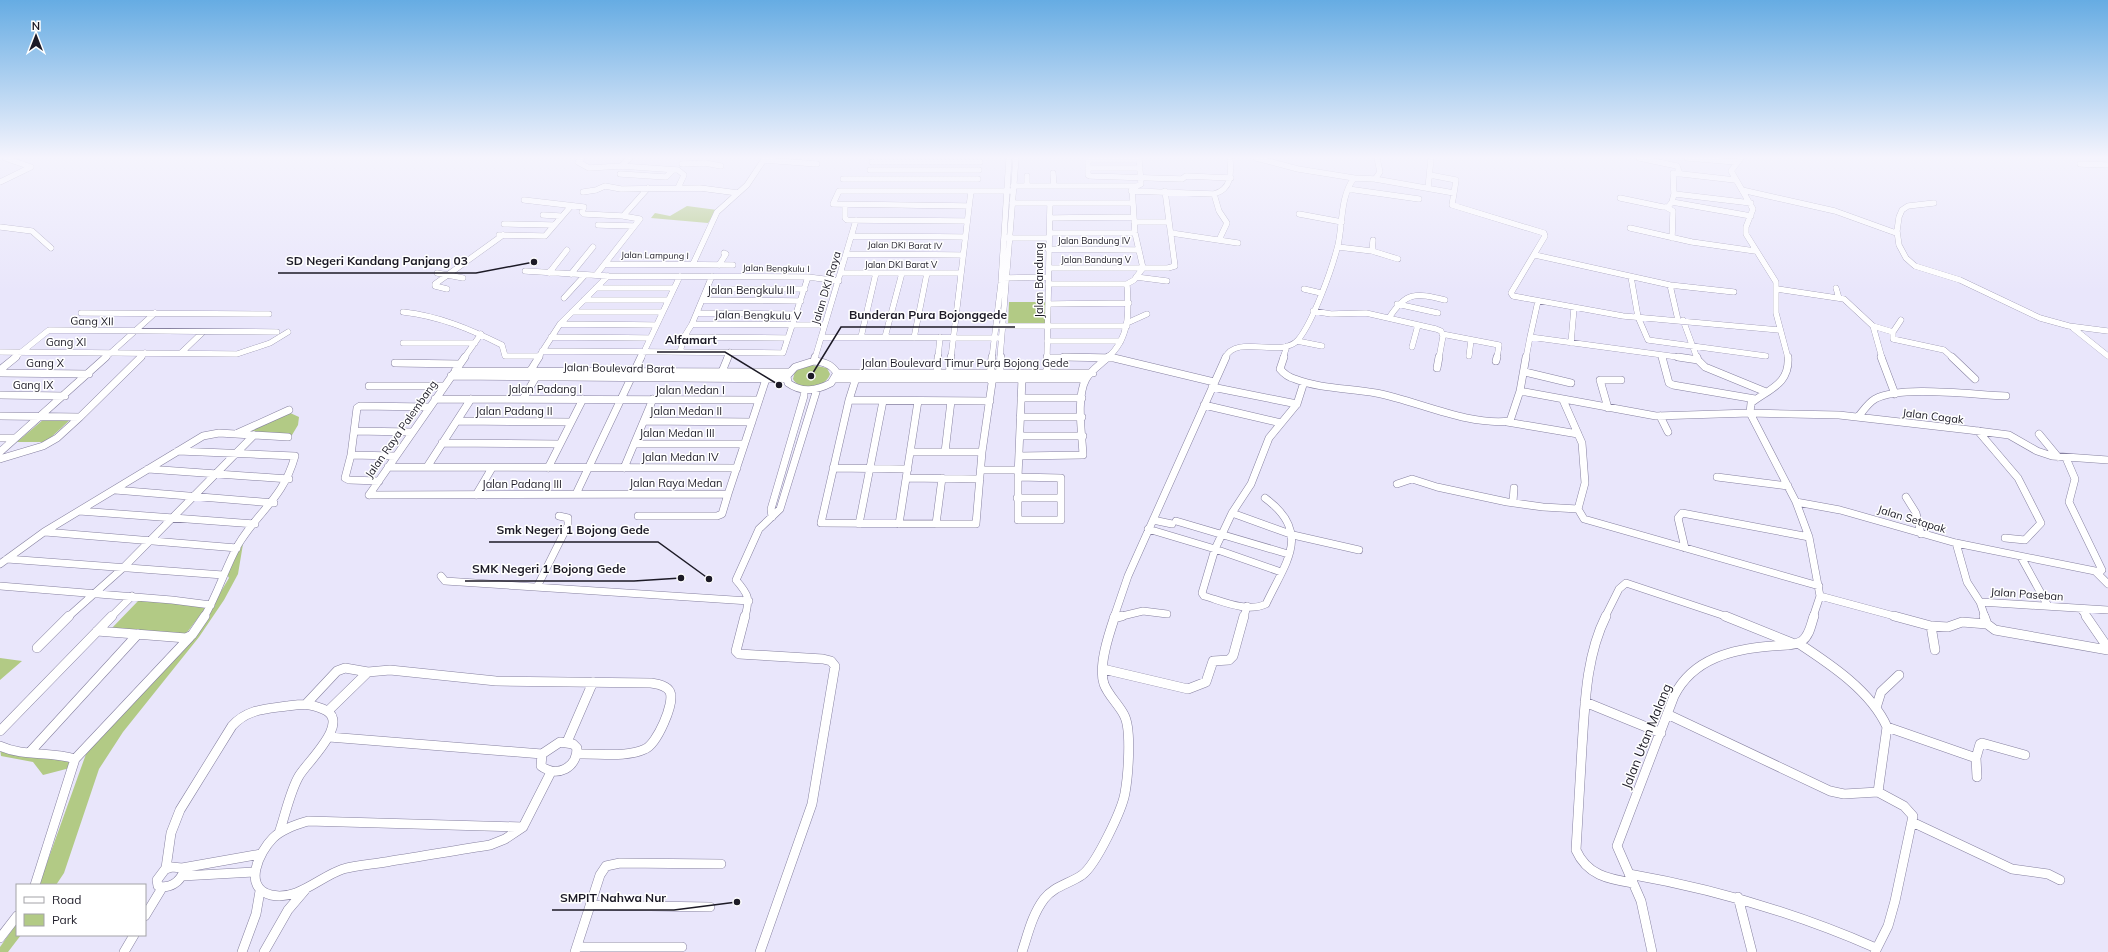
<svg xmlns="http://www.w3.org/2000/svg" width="2108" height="952" viewBox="0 0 2108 952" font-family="Mulish,sans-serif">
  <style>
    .green { fill: #b2ca85 }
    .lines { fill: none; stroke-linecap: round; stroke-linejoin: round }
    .minor-far2-casing { stroke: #8681a0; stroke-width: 6 }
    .minor-far1-casing { stroke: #8681a0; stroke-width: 8 }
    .minor-casing { stroke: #8681a0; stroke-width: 10 }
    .minor-far2 { stroke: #fff; stroke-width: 5.5 }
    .minor-far1 { stroke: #fff; stroke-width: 7 }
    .minor { stroke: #fff; stroke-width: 9 }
    .labels { text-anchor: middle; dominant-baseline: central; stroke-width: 3; stroke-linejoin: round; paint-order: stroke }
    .far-street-label { font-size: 9px; fill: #1c1a26; stroke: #fff }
    .street-label { font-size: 11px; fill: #1c1a26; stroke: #fff }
    .near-street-label { font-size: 13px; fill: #1c1a26; stroke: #fff }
    .leader { fill: none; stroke: #1c1a26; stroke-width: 1.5 }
    .callout-dot { fill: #1c1a26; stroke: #fff; stroke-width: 1.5 }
    .callout-label { font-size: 12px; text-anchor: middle; font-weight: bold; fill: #1c1a26; stroke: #fff; stroke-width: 3; stroke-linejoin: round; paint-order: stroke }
  </style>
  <rect width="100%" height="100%" fill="#e9e6fb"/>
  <path class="green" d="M687,206L717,210L708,223L651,218L655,213L670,216Z
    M1009,302H1047V325H1008Z
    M812,365L827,368L830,374C826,388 800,392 793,379L795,371Z
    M288,412L299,417L298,425L292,435L243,431Z
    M44,419H71L46,442H17Z
    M243,544L238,574L224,600L199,637L123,732L99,769L64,873L56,885H39L86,754L211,608L229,578L226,572Z
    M139,600L207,606L185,635L111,629Z
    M0,658L22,661L0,680Z
    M0,748L71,761L70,768L43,775L33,762L1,756Z
    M17,923V935H21L8,952H0V947Z"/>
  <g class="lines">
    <g class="minor-far2-casing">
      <path id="minor-far2" d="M582,158L578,162L589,168L621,166L678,170L684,175L678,188
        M1088,158V175L1090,176L1182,179L1186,176L1231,178
        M1256,158L1298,169L1354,178
        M1639,158L1677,166L1680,174
        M1687,158L1736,162
        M1741,158L1731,171L1753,209L1746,227V234L1776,282V313L1788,358
        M764,160L817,164
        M1088,160H1139
        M872,162H980
        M682,164L705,163L721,166
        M2080,164L2108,165
        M621,166L630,158
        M1088,168H1140
        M870,170H979
        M1053,173L1054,186
        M620,174L666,177L673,170
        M1430,175L1456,180L1454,193
        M1027,176V186
        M843,179H978
        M1375,179L1380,172L1377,158
        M1735,180L1673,173L1674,194L1672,202L1751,216
        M0,182L31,167L5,158
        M1013,186H1137L1141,184L1139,158
        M1132,187L1135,233L1143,268
        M1428,188L1431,158
        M1348,189L1419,199
        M1742,190L1835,211L1896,233
        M1131,191L1214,194C1232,189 1231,174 1230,158
        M583,192L596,190L605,186L621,189L700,188L738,193
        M1214,194L1219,211L1227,223L1219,240
        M1675,194L1751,203
        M1620,198L1663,207H1668L1672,202
        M524,200L584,207L582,212L584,214L623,216
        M1012,203H1132
        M1934,203L1908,206L1902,210L1899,217L1897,231L1899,245L1906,258L1915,266L1960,280L2040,318L2069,326L2108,331
        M845,205V218L847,220L967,221
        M969,206L833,204L839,191H1013
        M1666,207L1673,211L1672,238
        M1299,214L1342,222
        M543,215L560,216
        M1050,218L1134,217
        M1134,222H1169
        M504,224L553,225
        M598,225L634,226
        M0,227L32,231L51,248
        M1630,228L1692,242L1755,251
        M1050,233H1135
        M1171,233L1238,243
        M499,235L545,236L571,206
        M851,236L965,237
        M1007,238H1049
        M1338,247L1372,251L1398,259
        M1048,249L1139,250
        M1372,251L1373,240
        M847,254L962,255
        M1535,255L1670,285L1678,320
        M605,264L733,265
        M693,264L717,212L747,185L765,158
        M719,265L726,254L724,253
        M1049,268H1168L1175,266L1165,191
        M525,271L608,276L808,277L839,281
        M437,273L463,278
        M549,273L567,250
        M842,273H961
        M571,274L593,247
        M596,275L640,219L623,216L648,188
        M1136,277L1167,281
        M1631,277L1638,317L1648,340L1766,356
        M1003,278L1048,277
        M1048,284H1127
        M1670,285L1734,292
        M596,288H674
        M1836,288L1839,298
        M447,289L435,286V284L503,235
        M707,289H805
        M1304,289L1321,293
        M1777,289L1844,299L1873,326L1893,332V339L1944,350L1953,358
        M564,298L585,275
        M584,300H668
        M702,300L801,301
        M1049,304L1129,303
        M1397,304L1438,313
        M1313,311L1331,314L1366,313L1436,329L1441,331L1443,336L1439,358
        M403,312C439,316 470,329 502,345L505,356H539
        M572,312H662
        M81,313L269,314
        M697,313L796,314
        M1389,318C1406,291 1416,293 1445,300
        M1683,320L1697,358
        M1127,323L1147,314
        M560,324L656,325
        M692,324L824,325
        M999,326H1127
        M1873,326L1882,358
        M2073,328L2108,356
        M1893,332L1901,320
        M1442,334L1499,345L1497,358
        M551,337L650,338
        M684,337L788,338
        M821,337L999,338
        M861,337L876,273
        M885,337L902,273
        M1530,337L1538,301
        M914,338L927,273
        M1047,341H1121
        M1297,341L1322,346
        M403,343H475
        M1571,343L1574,308
        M1412,347L1418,325
        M542,351L783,353L808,277
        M0,352L237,354L270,343L288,332
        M680,352L684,337L692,324L712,276
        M181,353L203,332
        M1469,356L1471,340
        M1662,356L1663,358
        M1047,357L1115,358
        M14,358L49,330L277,332
        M105,358L155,313
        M140,358L145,353
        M464,358L481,334
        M538,358L560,324L608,276
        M641,358L680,276
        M727,358L730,352
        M815,358L856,220
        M938,358L940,337
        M951,358L971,191
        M992,358L1001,283L1009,158
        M1000,358L1016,158
        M1047,358L1050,203
        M1107,358C1130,339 1129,312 1127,284L1134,280L1143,268
        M1225,358C1236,333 1281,359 1298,340C1313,322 1332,269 1338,245C1343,223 1340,197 1354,178L1375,179L1454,193L1452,205L1544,233L1545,236L1511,293L1513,296L1623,316L1779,330
        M1283,358L1287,346
        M1526,358L1530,337L1685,358"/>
    </g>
    <g class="minor-far1-casing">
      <path id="minor-far1" d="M1064,357L1114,358L1214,382
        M1284,357L1280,369C1284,374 1288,377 1295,379C1321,389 1349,388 1376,393C1418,401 1467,426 1510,421L1520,391
        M1526,357L1520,391L1656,416L1750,413L1839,415L1970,430L2009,435L2037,451L2052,456L2108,460
        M1662,357L1669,383L1673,385L1755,399
        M1678,357L1698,360L1697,357
        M1788,357C1790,384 1769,389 1751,403L1750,413L1796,502L1809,537L1820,596L1813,617
        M1881,357L1895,394
        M1952,357L1975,379
        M1698,360L1705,367L1766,392
        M814,361L815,357
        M814,361C824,362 831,364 837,373L831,383C816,391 802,393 788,383L787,376L795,367Z
        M1496,361L1497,357
        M395,363L460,364
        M1437,368L1439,357
        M0,370L16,357
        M455,371L789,372
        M1525,372L1571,383
        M0,373L89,374
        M529,373L539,357
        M837,373H1093
        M721,374L728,357
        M451,376L787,379
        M949,376L951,357
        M1047,376V357
        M937,377L938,357
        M999,377L1001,357
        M856,378L849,400L821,523L976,524L982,452L992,383L990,379L992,357
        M835,379H1086
        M1304,382L1297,404L1269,438L1251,484L1232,513L1293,535L1359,550
        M369,386H444
        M1212,387L1297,404
        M0,395L65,396
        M1021,398H1082
        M435,399L759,400
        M523,399L536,377
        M849,400L990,401
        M1563,400L1582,443L1585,483L1578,509L1584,519L1819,586
        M1204,405L1281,423
        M1608,408L1600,380H1621
        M0,416L80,417L141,357
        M1660,416L1668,432
        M1020,417H1082
        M1858,417C1863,411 1868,403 1875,399C1902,385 1973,395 2006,396
        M457,421L571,422
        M644,421L752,422
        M1507,422L1578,434
        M354,431L412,432
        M1978,431L2018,478L2041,523L2025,540L2005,538
        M238,433L289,410
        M2039,434L2058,457
        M1020,436H1083
        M0,438H15
        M442,443L560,444
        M634,444H744
        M178,451L295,456C283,499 259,510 238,545C225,568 218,594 204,617
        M0,452L106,357
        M910,452H982
        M945,452L951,401
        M351,455L396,456
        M1019,456L1083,455C1082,434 1076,397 1086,379C1091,370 1101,364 1108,357
        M0,459L43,446L57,438L80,417
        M388,467L737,468
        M427,467L471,399
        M548,468L583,399
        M624,468L653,399
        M833,468L908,469
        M148,469L289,479
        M981,470H1018
        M1018,477L1061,478V520H1018Z
        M1018,477L1022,378
        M1717,477L1788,486
        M906,478L980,479
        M379,481L349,480L345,478L351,455L357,408L360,406L429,407
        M1397,484L1412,479L1437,487L1507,502L1543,507L1578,509
        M115,490L274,503
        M576,494L641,357
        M369,495L728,494L766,379
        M369,495L465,357
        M476,495L492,468
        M1906,497L1916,513L1921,534
        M1017,498H1061
        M1513,502L1514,488
        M1796,502L1840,510L1956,543L2100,572L2102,570L2069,502L2075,479L2066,458
        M79,511L255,524
        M1232,513L1215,549L1202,593L1204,596C1222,601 1247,613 1266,604C1285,563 1313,533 1265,498
        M638,516H717L722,514L728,494
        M772,517L771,509L804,396V390
        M1153,520L1172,524
        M1176,521L1288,554
        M859,524L883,401
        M899,524L918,401
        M936,524L942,478
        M1148,529L1215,549L1281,572
        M45,532L237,548
        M1956,543L1967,582L1980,602
        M1685,548L1678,518L1682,513L1809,537
        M2021,557L2048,606
        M7,559L223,575
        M0,564L44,532L203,436L219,433L288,437
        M2096,572L2108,584
        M441,576L445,581L749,601
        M0,586L172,600L211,605
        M537,587L568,525V518L559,516
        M1820,596L1898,617
        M2081,609L2087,617
        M68,617L124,567L254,435
        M111,617L132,596
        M745,617C750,598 749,595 736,580L759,529L780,509L817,389
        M1114,617L1128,576L1226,357
        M1118,617L1143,611L1167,614
        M1244,617L1247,606
        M1605,617L1619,589L1626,583L1728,617
        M1985,617L1980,602L2108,610"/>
    </g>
    <g class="minor-casing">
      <path id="minor" d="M745,616L736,651L739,654L823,659L831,661L835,666L812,804L760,952
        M1606,616C1586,656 1585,703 1582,747C1580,781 1578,816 1576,850C1587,875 1608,879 1633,883
        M1725,616L1792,643
        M1894,616L1931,626
        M2086,616L2108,648
        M1114,618L1122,616
        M1987,624L1995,630L2108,650
        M97,631L186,638L192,635L205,616
        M37,648L69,616
        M1935,650L1931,626L1948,627L1962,622L1987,624L1984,616
        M1103,669L1188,689L1206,682L1213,661L1229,660L1233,656L1244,616
        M1585,702L1661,733
        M307,703L337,671L345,668L368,672L390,670L496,681L651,683C657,684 667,685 670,692C675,703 657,744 645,749C626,758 598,753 578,754
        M1876,708L1881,692L1899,675
        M328,711L368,672
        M1667,714L1830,791L1844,794L1878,792L1887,727C1871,691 1830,664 1798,643
        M1887,727L1976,758L1980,744L1982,743L2025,755
        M0,731L112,616
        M329,737L542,754
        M560,742L573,744L577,748C577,768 557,778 541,766L542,754Z
        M567,742L593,682
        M0,746C24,757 50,751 75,759L35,885
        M30,752L138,634
        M1976,758L1977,777
        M75,759L190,637
        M308,821L523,827L505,839L490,845C457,850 424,856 391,861C376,864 358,865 343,869C319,877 298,901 271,895C242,888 259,852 273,838C282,829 296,825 308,821Z
        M1912,822L2012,869L2048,874L2060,880
        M523,827L551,772
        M182,868L261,854
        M166,869L172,867L182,868L184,871C180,882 170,889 158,886L157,880L166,868L171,833L180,810L232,726C247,709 266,709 287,706C303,704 308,703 323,709C353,721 307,762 299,776C290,791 285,816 279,833
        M1629,874C1715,889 1796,913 1876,948
        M182,876L254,872
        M1738,897L1752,952
        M590,905L710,907
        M145,916L162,888
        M0,938L17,916
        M577,947H682
        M124,952L134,935
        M242,952L256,914L260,891
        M264,952L288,910L305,890
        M575,952L600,875L606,866L620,863L721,864
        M1022,952C1028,934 1032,915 1044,899C1054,886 1069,884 1082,875C1096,865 1122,810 1125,793C1128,776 1132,729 1124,715C1119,705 1108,695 1104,684C1098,666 1109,634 1115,616
        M1652,952L1641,901L1617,846L1674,696C1693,658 1733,649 1772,646C1781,645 1795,646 1802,641C1810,635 1811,624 1814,616
        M1875,952L1888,926L1895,901L1913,816L1904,806L1878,792"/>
    </g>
    <use href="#minor-far2" class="minor-far2"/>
    <use href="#minor-far1" class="minor-far1"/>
    <use href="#minor" class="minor"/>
  </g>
  <linearGradient id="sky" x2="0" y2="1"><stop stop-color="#66ace3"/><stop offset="0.54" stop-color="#f5f4fd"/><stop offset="1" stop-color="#f5f4fd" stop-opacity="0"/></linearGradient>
  <rect width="2108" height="291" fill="url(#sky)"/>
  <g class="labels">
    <g class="far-street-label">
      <text x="1094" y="240">Jalan Bandung IV</text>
      <text transform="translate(905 245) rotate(1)">Jalan DKI Barat IV</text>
      <text transform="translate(655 255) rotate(1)">Jalan Lampung I</text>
      <text x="1096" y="259">Jalan Bandung V</text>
      <text x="901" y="264">Jalan DKI Barat V</text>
      <text transform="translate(776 268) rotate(1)">Jalan Bengkulu I</text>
    </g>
    <g class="street-label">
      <text transform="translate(1039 280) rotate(-90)">Jalan Bandung</text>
      <text transform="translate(826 288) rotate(-73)">Jalan DKI Raya</text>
      <text x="751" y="290">Jalan Bengkulu III</text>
      <text transform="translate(758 315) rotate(1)">Jalan Bengkulu V</text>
      <text transform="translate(92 321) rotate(1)">Gang XII</text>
      <text x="66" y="342">Gang XI</text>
      <text x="45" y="363">Gang X</text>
      <text x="965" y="363">Jalan Boulevard Timur Pura Bojong Gede</text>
      <text transform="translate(619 368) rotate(1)">Jalan Boulevard Barat</text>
      <text x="33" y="385">Gang IX</text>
      <text x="545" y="389">Jalan Padang I</text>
      <text x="690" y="390">Jalan Medan I</text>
      <text x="514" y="411">Jalan Padang II</text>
      <text x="686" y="411">Jalan Medan II</text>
      <text transform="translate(1933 416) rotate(7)">Jalan Cagak</text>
      <text transform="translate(401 429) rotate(-55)">Jalan Raya Palembang</text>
      <text x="677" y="433">Jalan Medan III</text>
      <text x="680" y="457">Jalan Medan IV</text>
      <text x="676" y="483">Jalan Raya Medan</text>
      <text x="522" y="484">Jalan Padang III</text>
      <text transform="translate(1912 519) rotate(17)">Jalan Setapak</text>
      <text transform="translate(2027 594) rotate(4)">Jalan Paseban</text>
    </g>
    <g class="near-street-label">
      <text transform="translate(1646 736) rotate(-68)">Jalan Utan Malang</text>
    </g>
  </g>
  <path class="leader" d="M534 262L476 273H278M811 376L841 327H1015M779 385L725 352H657M709 579L658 542H489M681 578L634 581H465M737 902L674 910H552"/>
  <g class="callout-dot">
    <circle cx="534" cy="262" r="4"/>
    <circle cx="811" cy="376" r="4"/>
    <circle cx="779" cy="385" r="4"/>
    <circle cx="709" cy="579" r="4"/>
    <circle cx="681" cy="578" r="4"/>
    <circle cx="737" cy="902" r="4"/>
  </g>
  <g class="callout-label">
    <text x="377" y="265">SD Negeri Kandang Panjang 03</text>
    <text x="928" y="319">Bunderan Pura Bojonggede</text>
    <text x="691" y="344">Alfamart</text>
    <text x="573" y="534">Smk Negeri 1 Bojong Gede</text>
    <text x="549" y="573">SMK Negeri 1 Bojong Gede</text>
    <text x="613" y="902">SMPIT Nahwa Nur</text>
  </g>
  <rect x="16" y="884" width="130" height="52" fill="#ffffff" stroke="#a4a3a8"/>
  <rect x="24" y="897" width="20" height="6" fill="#ffffff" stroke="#a4a3a8"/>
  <text x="52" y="904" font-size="12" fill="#1c1a26">Road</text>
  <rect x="24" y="914" width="20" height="12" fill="#b2ca85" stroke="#a4a3a8"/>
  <text x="52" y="924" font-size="12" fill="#1c1a26">Park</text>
  <g transform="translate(36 36)" stroke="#ffffff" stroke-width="3" paint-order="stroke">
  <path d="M0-3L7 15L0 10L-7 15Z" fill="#1c1a26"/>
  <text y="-6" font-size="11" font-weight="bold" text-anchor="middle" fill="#1c1a26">N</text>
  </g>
</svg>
